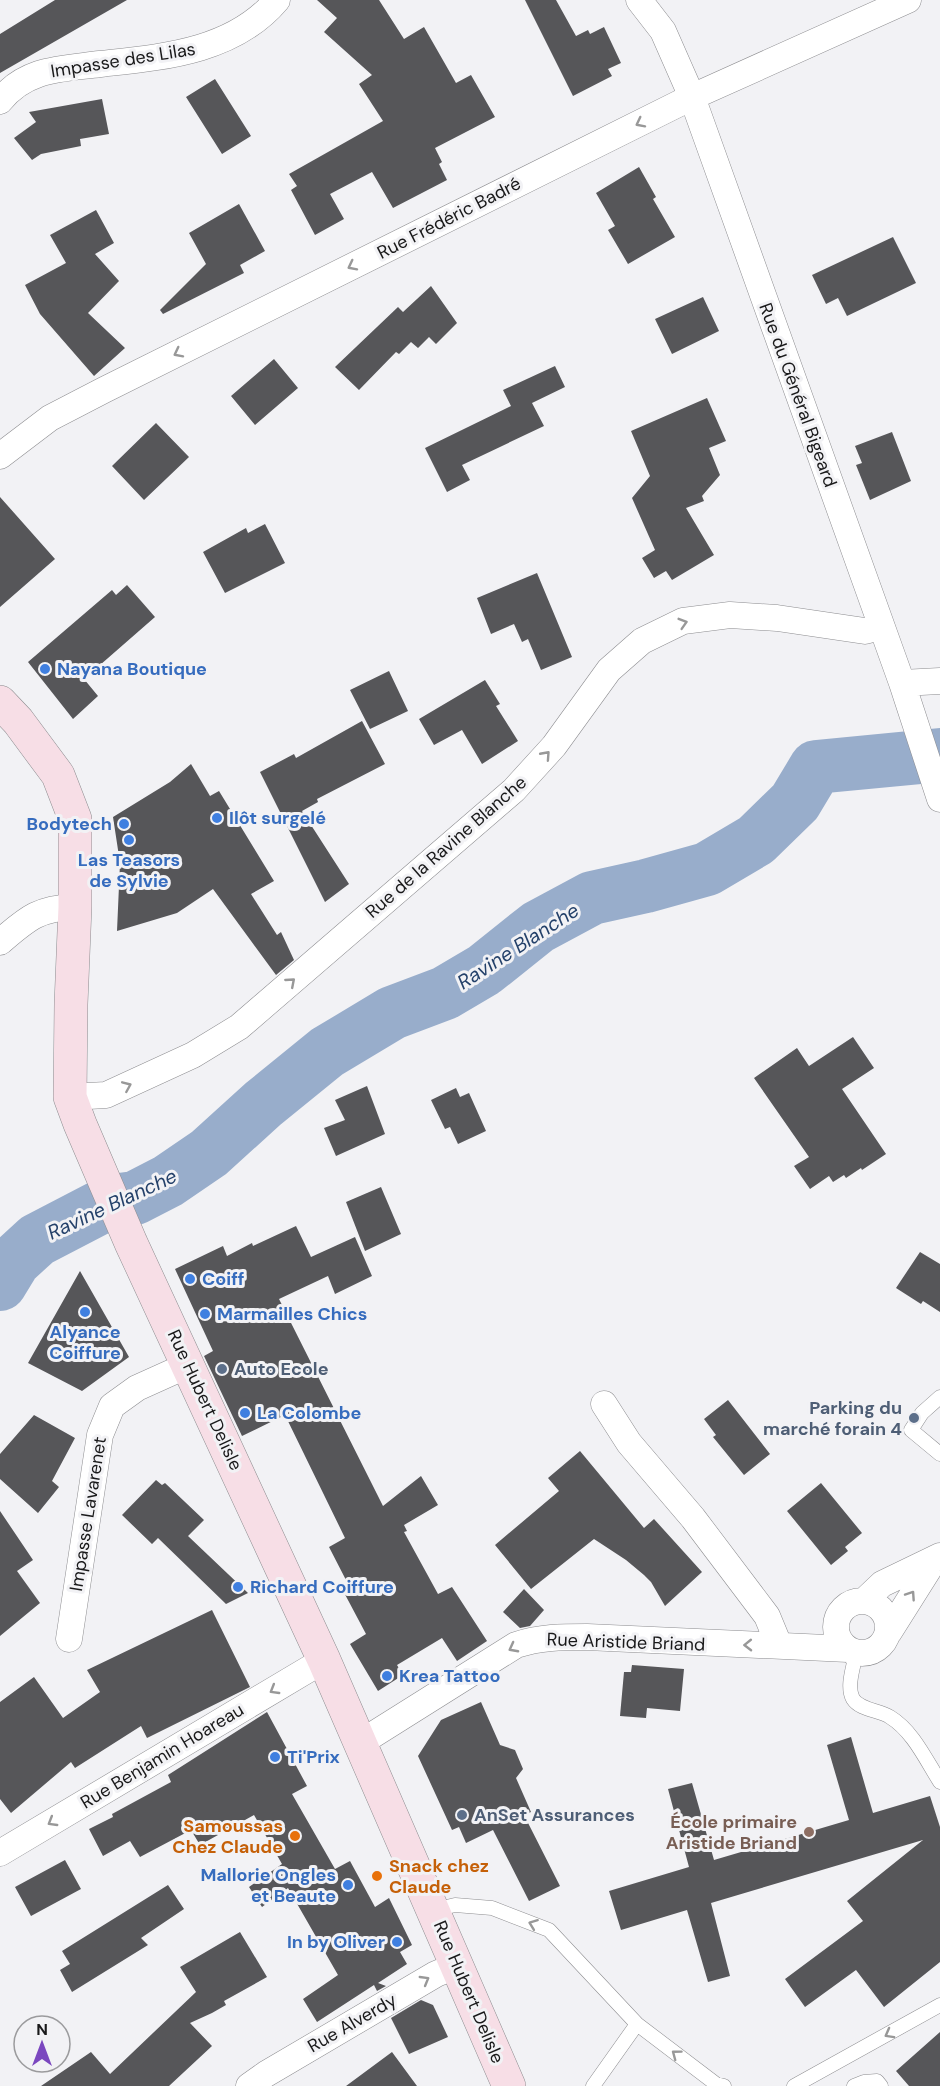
<svg xmlns="http://www.w3.org/2000/svg" width="940" height="2086" viewBox="0 0 940 2086" font-family="'DM Sans',sans-serif">
  <style>
    .lines { fill: none; stroke-linecap: round; stroke-linejoin: round }
    .river { stroke: #98adcb; stroke-width: 54 }
    .building { fill: #565659 }
    .service-casing { stroke: #8d8d90; stroke-width: 15 }
    .minor-casing { stroke: #8d8d90; stroke-width: 27 }
    .secondary-casing { stroke: #8d8d90; stroke-width: 34 }
    .service { stroke: #fff; stroke-width: 14 }
    .minor { stroke: #fff; stroke-width: 26 }
    .secondary { stroke: #f7dee6; stroke-width: 33 }
    .oneway { stroke: #989898 }
    .shop-dot { fill: #3f7fe0; stroke: #f2f2f5; stroke-width: 2 }
    .service-dot { fill: #5c6f8a; stroke: #f2f2f5; stroke-width: 2 }
    .education-dot { fill: #8d6e63; stroke: #f2f2f5; stroke-width: 2 }
    .food-dot { fill: #e8710a; stroke: #f2f2f5; stroke-width: 2 }
    .labels { text-anchor: middle; dominant-baseline: central; stroke-width: 6; stroke-linejoin: round; paint-order: stroke }
    .street-label { font-size: 18px; fill: #19191a; stroke: #f2f2f5 }
    .shop-label { font-size: 18px; font-weight: bold; fill: #366cbe; stroke: #f2f2f5; text-anchor: start }
    .service-label { font-size: 18px; font-weight: bold; fill: #4e5e75; stroke: #f2f2f5; text-anchor: start }
    .education-label { font-size: 18px; font-weight: bold; fill: #785e54; stroke: #f2f2f5; text-anchor: end }
    .food-label { font-size: 18px; font-weight: bold; fill: #c56008; stroke: #f2f2f5; text-anchor: end }
    .water-label { font-size: 20px; font-style: italic; fill: #24416a; stroke: #f2f2f5 }
  </style>
  <rect width="100%" height="100%" fill="#f2f2f5"/>
  <g class="lines">
    <path class="river" d="M0,1284L14,1261L37,1240L112,1201L135,1198L168,1181L209,1153L263,1104L327,1052L392,1013L445,993L484,970L538,927L592,898L646,886L707,869L756,840L795,802L816,767L940,755"/>
  </g>
  <path class="building" d="M55,0H127L0,73V34Z
    M317,0H379L404,39L424,27L456,83L471,75L495,117L435,148L442,162L439,164L447,180L393,208L372,172L330,194L344,219L315,235L291,190L297,186L289,174L383,121L359,84L372,75L324,32L337,18Z
    M525,0H556L576,36L588,30L590,34L604,27L621,63L608,69L612,76L573,96Z
    M215,79L251,136L222,154L186,97Z
    M102,99L109,134L80,139L81,146L41,154L32,160L14,138L36,122L29,112Z
    M639,167L656,197L653,199L675,237L628,264L608,230L615,226L596,193Z
    M239,204L265,251L240,265L244,273L163,314L160,310L206,264L189,233Z
    M96,210L114,243L95,254L119,281L88,313L125,348L94,376L40,314L25,285L66,263L50,235Z
    M893,237L916,283L847,316L838,298L826,304L812,275Z
    M431,286L457,323L436,344L429,337L418,348L411,342L399,354L396,352L359,390L335,367L398,307L403,312Z
    M703,297L719,331L672,354L655,319Z
    M274,359L298,388L255,425L231,396Z
    M555,366L565,387L532,403L544,426L462,465L470,480L447,492L425,448L511,406L503,390Z
    M707,398L726,441L709,448L720,475L702,496L704,501L686,508L714,555L672,580L666,571L654,578L642,558L655,550L632,498L650,476L631,431Z
    M156,423L189,457L144,500L112,466Z
    M892,432L911,481L870,500L856,465L862,463L855,446Z
    M0,497L55,559L0,607Z
    M265,524L285,563L225,593L203,552L246,528L248,533Z
    M537,573L572,657L541,670L528,639L522,642L514,624L491,634L477,598Z
    M127,585L155,617L84,679L98,696L73,719L28,662L112,590L116,595Z
    M389,671L408,711L370,729L350,690Z
    M485,680L500,704L496,706L518,741L482,764L462,730L434,745L419,719Z
    M362,721L385,764L317,799L318,802L302,811L349,884L325,902L260,772L294,754L296,758Z
    M191,764L210,796L219,791L274,881L251,894L277,935L281,932L294,960L276,975L213,889L177,913L117,931L120,863L113,817L170,782Z
    M853,1037L874,1068L842,1089L886,1154L862,1170L861,1168L846,1178L844,1175L833,1182L829,1176L810,1189L794,1166L809,1157L754,1078L797,1048L809,1066Z
    M367,1086L385,1134L336,1156L324,1128L345,1120L335,1100Z
    M456,1088L460,1097L469,1093L486,1131L458,1144L450,1127L445,1129L431,1100Z
    M381,1187L401,1234L365,1251L346,1202Z
    M296,1226L311,1257L355,1237L372,1276L335,1294L328,1276L279,1299L383,1506L421,1476L438,1505L404,1525L407,1531L404,1532L438,1594L452,1587L487,1641L457,1661L442,1638L397,1665L403,1675L378,1691L350,1644L366,1634L340,1585L347,1582L329,1547L345,1538L285,1415L242,1436L204,1356L213,1351L175,1269L223,1246L227,1256L252,1243L253,1246Z
    M920,1252L940,1264V1312L923,1301L921,1304L896,1288Z
    M80,1271L129,1357L82,1391L28,1363Z
    M728,1400L770,1454L744,1475L713,1437L716,1435L704,1419Z
    M34,1415L75,1438L52,1481L59,1487L38,1513L0,1479V1454Z
    M580,1451L644,1528L654,1519L702,1572L665,1606L651,1582L644,1575L626,1560L594,1539L531,1589L495,1545L559,1491L548,1478Z
    M156,1480L162,1485L165,1483L204,1520L188,1536L248,1593L226,1604L158,1538L152,1544L122,1515Z
    M821,1483L862,1533L845,1547L848,1551L831,1565L787,1511Z
    M0,1511L33,1560L17,1571L40,1603L0,1636Z
    M524,1589L544,1610L530,1626L520,1628L503,1612Z
    M212,1610L250,1687L147,1738L141,1726L75,1768L71,1762L11,1813L0,1799V1702L34,1677L63,1718L100,1692L87,1670Z
    M632,1665L684,1669L680,1711L647,1708L646,1718L620,1716L624,1672H631Z
    M481,1702L500,1745L515,1750L523,1769L516,1778L531,1812L524,1815L560,1886L529,1901L493,1830L466,1843L459,1827L452,1830L418,1756L441,1720Z
    M267,1712L307,1786L292,1794L335,1869L350,1861L375,1907L389,1898L412,1945L400,1952L407,1964L378,1983L386,1986L377,1991L374,1985L317,2022L303,1999L338,1975L288,1888L262,1907L249,1887L282,1864L254,1815L200,1845L191,1830L140,1857L130,1841L103,1856L89,1829L113,1817L112,1814L171,1782L168,1775Z
    M851,1737L873,1813L930,1796L940,1827V1962L884,2007L856,1970L805,2007L785,1979L863,1921L847,1901L923,1840L711,1903L730,1976L708,1982L687,1910L621,1930L609,1891L689,1867L668,1789L692,1783L714,1860L849,1820L827,1745Z
    M65,1860L81,1889L31,1916L15,1887Z
    M168,1885L184,1909L141,1938L148,1945L72,1992L60,1970L70,1964L62,1951Z
    M240,1932L267,1977L224,2001L226,2005L212,2013L190,2023L212,2046L169,2086H41L91,2052L110,2074L196,1992L180,1967Z
    M421,2000L433,2005L448,2037L409,2054L391,2018Z
    M940,2032V2086H909L896,2071Z
    M392,2052L417,2086H346Z"/>
  <g class="lines">
    <g class="service-casing">
      <path id="service" d="M940,1397L922,1413L911,1430L940,1454
        M856,1653C854,1666 846,1686 853,1699C860,1710 879,1710 890,1717C913,1731 926,1760 940,1782
        M434,1910L455,1905L492,1908L549,1930L637,2024L716,2084L724,2086
        M593,2086L637,2024
        M794,2086L940,2005
        M854,2086L864,2082L877,2081L881,2086"/>
    </g>
    <g class="minor-casing">
      <path id="minor" d="M639,0L663,31L692,97L902,683L940,799
        M0,101C26,68 62,69 100,64C163,57 233,52 277,0
        M0,456L50,418L104,390L692,97L908,0
        M902,683L940,681
        M0,942C27,919 38,908 75,907
        M70,1097L106,1095L193,1055L239,1027L514,790L554,746L609,670L642,641L683,621L730,615L777,618L865,631L881,627
        M604,1404L629,1443L693,1518L767,1616L779,1645
        M836 1627a26 26 0 1 1 52 0a26 26 0 1 1-52 0Z
        M864,1601L882,1584L940,1556
        M889,1632L935,1559
        M69,1639L100,1435L112,1406L137,1388L188,1365
        M360,1743L516,1645C540,1637 562,1637 587,1637L848,1649
        M0,1853L324,1660
        M249,2086L266,2074L436,1974L458,1965"/>
    </g>
    <g class="secondary-casing">
      <path id="secondary" d="M0,702L18,721L58,775L75,819V907L71,1004L70,1097L80,1124L131,1243L324,1660L509,2086"/>
    </g>
    <use href="#service" class="service"/>
    <use href="#minor" class="minor"/>
    <use href="#secondary" class="secondary"/>
  </g>
  <defs><path id="oneway-chevron" d="M-2-3.5L2.5 0L-2 3.5" fill="none" stroke-width="1.6" stroke-linecap="round" stroke-linejoin="round" transform="scale(1.5)"/></defs>
  <g class="oneway">
    <use href="#oneway-chevron" transform="translate(640 123) rotate(153)"/>
    <use href="#oneway-chevron" transform="translate(352 266) rotate(153)"/>
    <use href="#oneway-chevron" transform="translate(178 353) rotate(153)"/>
    <use href="#oneway-chevron" transform="translate(683 623) rotate(-17)"/>
    <use href="#oneway-chevron" transform="translate(546 755) rotate(-48)"/>
    <use href="#oneway-chevron" transform="translate(291 982) rotate(-41)"/>
    <use href="#oneway-chevron" transform="translate(127 1086) rotate(-23)"/>
    <use href="#oneway-chevron" transform="translate(911 1595) rotate(-56)"/>
    <use href="#oneway-chevron" transform="translate(748 1645) rotate(179)"/>
    <use href="#oneway-chevron" transform="translate(513 1648) rotate(152)"/>
    <use href="#oneway-chevron" transform="translate(274 1690) rotate(149)"/>
    <use href="#oneway-chevron" transform="translate(52 1822) rotate(149)"/>
    <use href="#oneway-chevron" transform="translate(533 1924) rotate(-159)"/>
    <use href="#oneway-chevron" transform="translate(425 1980) rotate(-30)"/>
    <use href="#oneway-chevron" transform="translate(889 2034) rotate(151)"/>
    <use href="#oneway-chevron" transform="translate(676 2054) rotate(-143)"/>
  </g>
  <g class="shop-dot">
    <circle cx="45" cy="669" r="6"/>
    <circle cx="217" cy="818" r="6"/>
    <circle cx="124" cy="824" r="6"/>
    <circle cx="129" cy="840" r="6"/>
    <circle cx="190" cy="1279" r="6"/>
    <circle cx="85" cy="1312" r="6"/>
    <circle cx="205" cy="1314" r="6"/>
    <circle cx="245" cy="1413" r="6"/>
    <circle cx="238" cy="1587" r="6"/>
    <circle cx="387" cy="1676" r="6"/>
    <circle cx="275" cy="1757" r="6"/>
    <circle cx="348" cy="1885" r="6"/>
    <circle cx="397" cy="1942" r="6"/>
  </g>
  <g class="service-dot">
    <circle cx="222" cy="1369" r="6"/>
    <circle cx="914" cy="1418" r="6"/>
    <circle cx="462" cy="1815" r="6"/>
  </g>
  <circle class="education-dot" cx="809" cy="1832" r="6"/>
  <g class="food-dot">
    <circle cx="295" cy="1836" r="6"/>
    <circle cx="377" cy="1876" r="6"/>
  </g>
  <g class="labels">
    <g class="street-label">
      <text transform="translate(123 60) rotate(-9)">Impasse des Lilas</text>
      <text transform="translate(449 218) rotate(-27)">Rue Frédéric Badré</text>
      <text transform="translate(798 395) rotate(70)">Rue du Général Bigeard</text>
      <text transform="translate(446 847) rotate(-41)">Rue de la Ravine Blanche</text>
      <text transform="translate(205 1400) rotate(65)">Rue Hubert Delisle</text>
      <text transform="translate(88 1514) rotate(-81)">Impasse Lavarenet</text>
      <text transform="translate(626 1642) rotate(2)">Rue Aristide Briand</text>
      <text transform="translate(162 1756) rotate(-31)">Rue Benjamin Hoareau</text>
      <text transform="translate(469 1992) rotate(67)">Rue Hubert Delisle</text>
      <text transform="translate(352 2023) rotate(-30)">Rue Alverdy</text>
    </g>
    <g class="shop-label">
      <text x="57" y="669">Nayana Boutique</text>
      <text x="229" y="818">Ilôt surgelé</text>
      <text x="112" y="824" text-anchor="end">Bodytech</text>
      <text x="129" y="860" text-anchor="middle">Las Teasors<tspan x="129" dy="21">de Sylvie</tspan></text>
      <text x="202" y="1279">Coiff</text>
      <text x="217" y="1314">Marmailles Chics</text>
      <text x="85" y="1332" text-anchor="middle">Alyance<tspan x="85" dy="21">Coiffure</tspan></text>
      <text x="257" y="1413">La Colombe</text>
      <text x="250" y="1587">Richard Coiffure</text>
      <text x="399" y="1676">Krea Tattoo</text>
      <text x="287" y="1757">Ti'Prix</text>
      <text x="336" y="1875" text-anchor="end">Mallorie Ongles<tspan x="336" dy="21">et Beaute</tspan></text>
      <text x="385" y="1942" text-anchor="end">In by Oliver</text>
    </g>
    <g class="service-label">
      <text x="234" y="1369">Auto Ecole</text>
      <text x="902" y="1408" text-anchor="end">Parking du<tspan x="902" dy="21">marché forain 4</tspan></text>
      <text x="474" y="1815">AnSet Assurances</text>
    </g>
    <g class="education-label">
      <text x="797" y="1822">École primaire<tspan x="797" dy="21">Aristide Briand</tspan></text>
    </g>
    <g class="food-label">
      <text x="283" y="1826">Samoussas<tspan x="283" dy="21">Chez Claude</tspan></text>
      <text x="389" y="1866" text-anchor="start">Snack chez<tspan x="389" dy="21">Claude</tspan></text>
    </g>
    <g class="water-label">
      <text transform="translate(518 946) rotate(-33)">Ravine Blanche</text>
      <text transform="translate(112 1204) rotate(-25)">Ravine Blanche</text>
    </g>
  </g>
  <g transform="translate(42 2044)"><circle r="28" fill="#f2f2f5" stroke="#9b9b9d" stroke-width="1.5"/>
  <path d="M0-4.5L10 22L0 15L-10 22Z" fill="#7b47bf"/>
  <text y="-9" font-size="16" font-weight="bold" text-anchor="middle" fill="#19191a">N</text>
  </g>
</svg>
